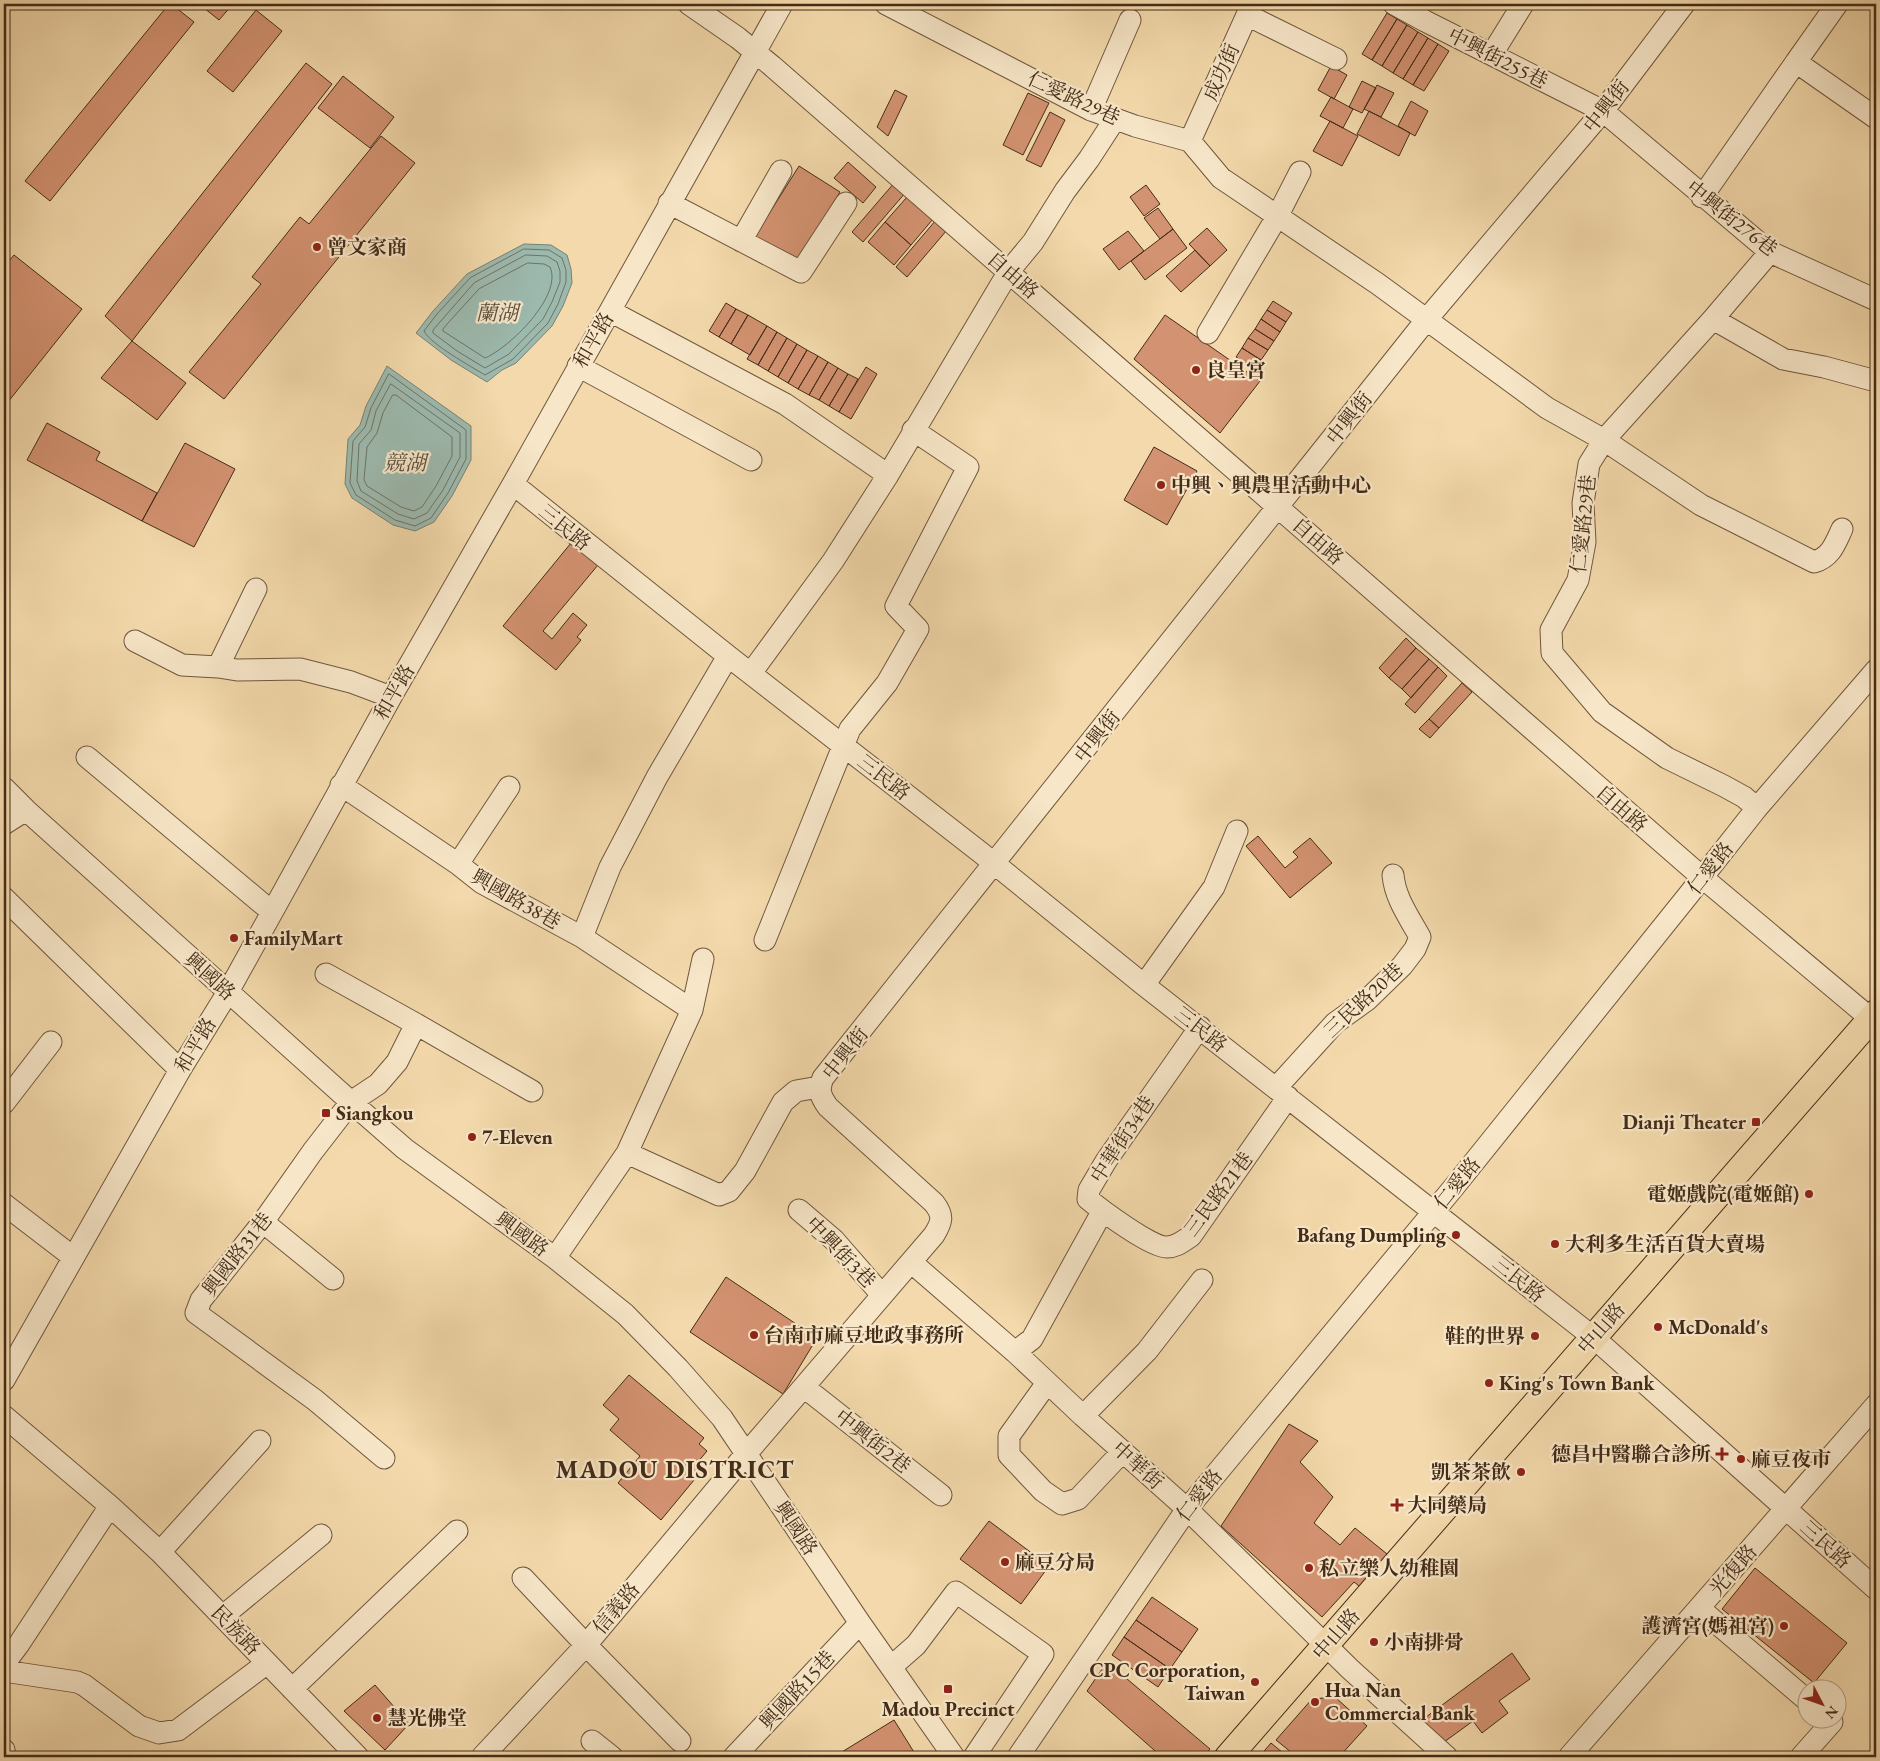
<svg xmlns="http://www.w3.org/2000/svg" width="1880" height="1761" viewBox="0 0 1880 1761" font-family="'EB Garamond','Noto Serif TC',serif">
  <style>
    .water { fill: #9cb9ae; stroke: #798172 }
    .lines { fill: none; stroke-linecap: round; stroke-linejoin: round }
    .shore { stroke: #707263; stroke-width: 1 }
    .building { fill: #d39271; stroke: #442c18 }
    .minor-casing { stroke: #70573d; stroke-width: 23 }
    .major-casing { stroke: #442c18; stroke-width: 28 }
    .minor { stroke: #f7e6c8; stroke-width: 21 }
    .major { stroke: #f3d9ab; stroke-width: 26 }
    .poi-dot { fill: #8f2418; stroke: #f7e6c8; stroke-width: 2 }
    .labels { text-anchor: middle; dominant-baseline: central; stroke-width: 4.5; stroke-linejoin: round; paint-order: stroke }
    .street-label { font-size: 20px; fill: #442c18; stroke: #f7e6c8 }
    .poi-label { font-size: 20px; font-weight: bold; fill: #442c18; stroke: #f7e6c8; text-anchor: start }
    .water-label { font-size: 21px; font-style: italic; fill: #5a4f3e; stroke: #f7e6c8 }
    .district-label { font-size: 25px; font-weight: bold; letter-spacing: 1px; fill: #442c18; stroke: #f7e6c8 }
  </style>
  <rect width="100%" height="100%" fill="#f3d9ab"/>
  <filter id="stains"><feTurbulence type="fractalNoise" baseFrequency=".004" numOctaves="4"/><feColorMatrix values="0 0 0 0 .2 0 0 0 0 .09 0 0 0 0 .02 0 0 0 .5 -.17"/></filter>
  <radialGradient id="worn" r=".72"><stop offset=".6" stop-color="#630" stop-opacity="0"/><stop offset="1" stop-color="#630" stop-opacity=".3"/></radialGradient>
  <path class="water" d="M524,244L551,245L567,255L571,269L572,283L563,306L552,326L516,363L502,370L487,382L451,360L416,333L433,311L467,274Z
    M387,366L471,426V460L452,496L434,522L415,531L393,525L352,498L345,484L348,439L360,425L366,406Z"/>
  <g class="lines">
    <path class="shore" d="M524,249L549,250L562,258L566,270V282L558,304L548,323L513,359L485,375C472,367 430,344 424,331L437,314L470,278Z
      M526,255L547,256L557,262L560,271V282L552,302L543,319L509,354L485,368L457,351L433,333V330L474,283Z
      M528,263L544,264L550,267C563,296 509,348 485,358L443,331V329L448,323L479,289Z
      M389,374L466,430V459L448,493L431,518L415,526L395,520L356,495L350,483L353,441L365,427L371,408Z
      M391,384L460,433V457L443,490L427,513L414,519L398,514L361,491L357,481L359,444L371,430L376,411Z
      M393,395H396L452,437V456L436,486L422,507L414,511L401,507L367,486L364,480L367,447L377,433L383,413Z"/>
  </g>
  <path class="building" d="M169,4H178L175,7L194,22L50,201L25,181Z
    M199,4H233L219,20Z
    M1415,4H1431L1427,11Z
    M256,10L282,31L233,92L207,71Z
    M1387,13L1397,19L1372,60L1362,54Z
    M1397,19L1407,25L1382,66L1372,60Z
    M1407,25L1418,32L1393,73L1382,66Z
    M1418,32L1428,38L1403,79L1393,73Z
    M1428,38L1438,44L1413,85L1403,79Z
    M1438,44L1449,51L1424,91L1413,85Z
    M306,63L332,84L132,341L105,316Z
    M1331,66L1347,75L1334,99L1318,90Z
    M343,76L394,117L370,148L318,108Z
    M1362,81L1376,88L1362,113L1349,107Z
    M1377,85L1394,93L1381,117L1364,109Z
    M895,90L907,96L888,136L877,127Z
    M1028,93L1049,103L1023,155L1003,145Z
    M1331,97L1353,109L1343,128L1320,116Z
    M1411,101L1428,111L1415,136L1398,126Z
    M1369,111L1410,133L1399,156L1357,134Z
    M1050,112L1065,120L1041,167L1026,160Z
    M1330,121L1358,136L1342,166L1313,151Z
    M381,136L415,163L224,399L189,372L261,284L252,277L300,217L309,224Z
    M848,162L876,187L863,203L834,178Z
    M799,166L840,192L797,261L755,236Z
    M895,182L906,192L863,242L852,232Z
    M1146,185L1160,204L1144,216L1130,197Z
    M907,197L933,219L911,245L885,222Z
    M1158,208L1173,229L1160,239L1144,218Z
    M936,220L947,230L907,277L896,267Z
    M885,222L911,245L894,265L868,242Z
    M1207,228L1227,250L1210,266L1189,244Z
    M1173,229L1187,248L1145,280L1131,261Z
    M1128,231L1144,251L1119,270L1103,249Z
    M1195,250L1210,266L1181,292L1166,276Z
    M14,255L82,309L4,407V267Z
    M1273,301L1292,313L1286,322L1267,310Z
    M726,303L736,309L719,337L709,331Z
    M736,309L748,315L731,344L719,337Z
    M1267,310L1286,322L1280,332L1261,319Z
    M748,315L767,326L750,355L731,344Z
    M1165,315L1260,381L1220,433L1134,359Z
    M1261,319L1280,332L1274,341L1255,329Z
    M767,326L777,332L758,365L747,359Z
    M1255,329L1274,341L1268,350L1248,338Z
    M777,332L787,338L768,371L758,365Z
    M787,338L797,344L778,377L768,371Z
    M1248,338L1268,350L1261,360L1242,348Z
    M132,341L186,383L157,420L101,378Z
    M797,344L807,350L788,383L778,377Z
    M1242,348L1261,360L1255,369L1236,357Z
    M807,350L818,356L798,389L788,383Z
    M818,356L828,362L809,395L798,389Z
    M828,362L838,368L819,400L809,395Z
    M866,367L877,374L851,419L839,412Z
    M838,368L848,374L829,406L819,400Z
    M848,374L858,379L839,412L829,406Z
    M47,423L100,452L96,460L157,493L142,521L27,460Z
    M185,443L235,469L194,547L142,521Z
    M1154,447L1197,471L1167,525L1124,500Z
    M571,543L598,565L543,631L552,639L573,613L587,625L577,637L581,640L556,670L503,626Z
    M1406,638L1416,648L1389,678L1379,668Z
    M1416,648L1429,659L1402,689L1389,678Z
    M1429,659L1438,667L1411,698L1402,689Z
    M1438,667L1447,676L1415,713L1405,704Z
    M1462,683L1472,692L1439,728L1429,719Z
    M1429,719L1439,728L1430,738L1419,729Z
    M1258,836L1285,868L1298,857L1293,852L1310,838L1332,863L1290,898L1246,846Z
    M726,1277L817,1338L783,1394L690,1332Z
    M629,1375L704,1438L699,1444L707,1451L697,1463L704,1468L661,1520L618,1483L640,1456L610,1430L619,1419L603,1405Z
    M1289,1424L1318,1441L1300,1462L1333,1497L1314,1523L1340,1545L1355,1528L1392,1558L1364,1590L1354,1582L1322,1617L1221,1526Z
    M989,1521L1049,1566L1021,1604L960,1559Z
    M1755,1568L1847,1643L1814,1683L1722,1609Z
    M1152,1597L1198,1629L1182,1652L1136,1620Z
    M1136,1620L1182,1652L1170,1669L1124,1637Z
    M1124,1637L1170,1669L1158,1687L1112,1655Z
    M1512,1653L1530,1679L1499,1701L1508,1713L1482,1733L1473,1721L1440,1745L1422,1720Z
    M1107,1662L1210,1749L1203,1757H1162L1087,1691Z
    M375,1685L409,1724L385,1750L344,1711Z
    M1335,1697L1367,1726L1339,1757H1297L1276,1740L1312,1699Z
    M894,1720L917,1757H838L837,1755Z
    M1271,1743L1288,1757H1259Z"/>
  <g class="lines">
    <g class="minor-casing">
      <path id="minor" d="M689,4L738,38L772,66L1703,878L1876,1023
        M886,4L1091,110L1135,126L1190,141L1221,178L1378,284L1547,408L1604,440L1589,464L1583,503L1585,542L1578,580L1551,630L1552,653L1602,712L1667,758L1724,786L1744,797L1757,808
        M1394,4L1425,21L1603,111L1770,252L1876,300
        M1837,4L1796,62L1876,118
        M1247,15L1336,59
        M1492,54L1523,4
        M1091,110L1130,20
        M1190,141L1252,4
        M1702,197L1796,62
        M669,203L801,272L846,203
        M741,241L781,171
        M1770,252L1713,319L1604,440L1701,505L1814,562C1831,557 1835,544 1842,529
        M610,311L785,404L888,475
        M1713,319L1783,359L1824,367L1876,381
        M1208,333L1278,215L1300,172
        M578,366L751,460
        M513,484L728,656L980,852L1144,985L1593,1337L1876,1589
        M135,641L182,665L218,667L237,670L300,669L351,682L391,697
        M218,667L256,589
        M751,673L833,561L888,475L1009,271L1033,242L1065,191L1089,159L1115,119
        M87,757L271,911
        M341,785L458,864L482,883L582,937L692,1010
        M4,788L26,810L351,1102L405,1149L555,1258L625,1314L678,1368L722,1418L860,1623L954,1757
        M4,824L26,810
        M458,864L509,787
        M4,898L180,1070
        M582,937L610,867L657,777L728,656
        M765,940L850,729L887,683L918,629L896,606L968,467L913,430
        M326,974L416,1024L397,1062L378,1084L351,1102L313,1151L263,1222L201,1300L196,1313L315,1400L384,1458
        M1144,985L1214,887L1237,831
        M416,1024L532,1091
        M1200,1027L1106,1161L1089,1190L1088,1199C1101,1210 1152,1248 1167,1247C1177,1247 1183,1241 1191,1236L1288,1097
        M1276,1088L1335,1023L1367,1000L1402,966L1415,949L1420,937C1409,917 1395,898 1393,875
        M4,1103L51,1042
        M627,1153L719,1195L729,1191L745,1171L783,1102L796,1091L819,1087
        M4,1204L73,1257
        M799,1210L834,1240L882,1295
        M263,1222L333,1279
        M555,1258L627,1153L692,1010L703,959
        M911,1262L1015,1352L1083,1416L1187,1509L1350,1669L1447,1757
        M1015,1352L1032,1339L1102,1212
        M4,1380L180,1070L228,992L391,697L513,484L782,4
        M1047,1383L1009,1436V1455L1043,1491L1062,1504L1078,1499L1123,1451
        M804,1387L941,1495
        M4,1416L110,1506L160,1552L358,1757
        M1083,1416L1147,1351L1202,1280
        M160,1552L260,1441
        M523,1578L586,1645L680,1741
        M1699,1608L1808,1701
        M223,1616L321,1535
        M4,1664L19,1644L110,1506
        M891,1667L916,1645L956,1592L1043,1654L974,1757
        M4,1671L77,1682L84,1685L139,1726L159,1733L178,1730L267,1663
        M292,1689L457,1531
        M592,1741L612,1757
        M4,1750L5,1757
        M482,1757L586,1645L746,1454L934,1235C942,1222 944,1216 934,1203L828,1107C820,1096 818,1090 823,1078L1427,319L1603,111L1684,4
        M734,1757L860,1623
        M1018,1757L1187,1509L1454,1187L1690,893L1757,808L1876,670
        M1569,1757L1876,1405
        M1801,1757L1832,1722L1828,1718"/>
    </g>
    <g class="major-casing">
      <path id="major" d="M1228,1757L1876,1013"/>
    </g>
    <use href="#minor" class="minor"/>
    <use href="#major" class="major"/>
  </g>
  <g class="poi-dot">
    <circle cx="317" cy="247" r="5"/>
    <circle cx="1196" cy="370" r="5"/>
    <circle cx="1161" cy="485" r="5"/>
    <circle cx="234" cy="938" r="5"/>
    <rect x="321" y="1108" width="10" height="10" rx="2.5"/>
    <rect x="1751" y="1117" width="10" height="10" rx="2.5"/>
    <circle cx="472" cy="1137" r="5"/>
    <circle cx="1809" cy="1194" r="5"/>
    <circle cx="1456" cy="1235" r="5"/>
    <circle cx="1555" cy="1244" r="5"/>
    <circle cx="1658" cy="1327" r="5"/>
    <circle cx="754" cy="1335" r="5"/>
    <circle cx="1535" cy="1336" r="5"/>
    <circle cx="1489" cy="1383" r="5"/>
    <path d="M1719.5 1446.5h5v5h5v5h-5v5h-5v-5h-5v-5h5z"/>
    <circle cx="1741" cy="1459" r="5"/>
    <circle cx="1521" cy="1472" r="5"/>
    <path d="M1394.5 1497.5h5v5h5v5h-5v5h-5v-5h-5v-5h5z"/>
    <circle cx="1005" cy="1562" r="5"/>
    <circle cx="1309" cy="1568" r="5"/>
    <circle cx="1784" cy="1626" r="5"/>
    <circle cx="1374" cy="1642" r="5"/>
    <circle cx="1255" cy="1682" r="5"/>
    <rect x="943" y="1684" width="10" height="10" rx="2.5"/>
    <circle cx="1315" cy="1702" r="5"/>
    <circle cx="377" cy="1718" r="5"/>
  </g>
  <g class="labels">
    <g class="street-label">
      <text transform="translate(1498 58) rotate(27)">中興街255巷</text>
      <text transform="translate(1221 72) rotate(-66)">成功街</text>
      <text transform="translate(1074 98) rotate(25)">仁愛路29巷</text>
      <text transform="translate(1606 106) rotate(-52)">中興街</text>
      <text transform="translate(1732 218) rotate(38)">中興街276巷</text>
      <text transform="translate(1013 275) rotate(41)">自由路</text>
      <text transform="translate(593 340) rotate(-60)">和平路</text>
      <text transform="translate(1349 418) rotate(-52)">中興街</text>
      <text transform="translate(1583 524) rotate(-84)">仁愛路29巷</text>
      <text transform="translate(565 527) rotate(39)">三民路</text>
      <text transform="translate(1318 541) rotate(41)">自由路</text>
      <text transform="translate(394 692) rotate(-60)">和平路</text>
      <text transform="translate(1097 736) rotate(-52)">中興街</text>
      <text transform="translate(884 777) rotate(38)">三民路</text>
      <text transform="translate(1622 808) rotate(41)">自由路</text>
      <text transform="translate(1710 868) rotate(-52)">仁愛路</text>
      <text transform="translate(516 899) rotate(30)">興國路38巷</text>
      <text transform="translate(210 976) rotate(42)">興國路</text>
      <text transform="translate(1363 1000) rotate(-43)">三民路20巷</text>
      <text transform="translate(1201 1029) rotate(38)">三民路</text>
      <text transform="translate(195 1045) rotate(-59)">和平路</text>
      <text transform="translate(845 1053) rotate(-52)">中興街</text>
      <text transform="translate(1122 1139) rotate(-57)">中華街34巷</text>
      <text transform="translate(1457 1183) rotate(-51)">仁愛路</text>
      <text transform="translate(1218 1194) rotate(-53)">三民路21巷</text>
      <text transform="translate(522 1234) rotate(36)">興國路</text>
      <text transform="translate(841 1252) rotate(46)">中興街3巷</text>
      <text transform="translate(237 1254) rotate(-52)">興國路31巷</text>
      <text transform="translate(1519 1279) rotate(39)">三民路</text>
      <text transform="translate(1601 1328) rotate(-49)">中山路</text>
      <text transform="translate(873 1441) rotate(38)">中興街2巷</text>
      <text transform="translate(1138 1465) rotate(42)">中華街</text>
      <text transform="translate(1199 1495) rotate(-52)">仁愛路</text>
      <text transform="translate(796 1528) rotate(56)">興國路</text>
      <text transform="translate(1826 1544) rotate(42)">三民路</text>
      <text transform="translate(1733 1570) rotate(-49)">光復路</text>
      <text transform="translate(616 1608) rotate(-50)">信義路</text>
      <text transform="translate(236 1630) rotate(46)">民族路</text>
      <text transform="translate(1336 1634) rotate(-49)">中山路</text>
      <text transform="translate(797 1690) rotate(-47)">興國路15巷</text>
    </g>
    <g class="poi-label">
      <text x="327" y="247">曾文家商</text>
      <text x="1206" y="370">良皇宮</text>
      <text x="1171" y="485">中興、興農里活動中心</text>
      <text x="244" y="938">FamilyMart</text>
      <text x="336" y="1113">Siangkou</text>
      <text x="1746" y="1122" text-anchor="end">Dianji Theater</text>
      <text x="482" y="1137">7-Eleven</text>
      <text x="1799" y="1194" text-anchor="end">電姬戲院(電姬館)</text>
      <text x="1446" y="1235" text-anchor="end">Bafang Dumpling</text>
      <text x="1565" y="1244">大利多生活百貨大賣場</text>
      <text x="1668" y="1327">McDonald's</text>
      <text x="764" y="1335">台南市麻豆地政事務所</text>
      <text x="1525" y="1336" text-anchor="end">鞋的世界</text>
      <text x="1499" y="1383">King's Town Bank</text>
      <text x="1711" y="1454" text-anchor="end">德昌中醫聯合診所</text>
      <text x="1751" y="1459">麻豆夜市</text>
      <text x="1511" y="1472" text-anchor="end">凱茶茶飲</text>
      <text x="1407" y="1505">大同藥局</text>
      <text x="1015" y="1562">麻豆分局</text>
      <text x="1319" y="1568">私立樂人幼稚園</text>
      <text x="1774" y="1626" text-anchor="end">護濟宮(媽祖宮)</text>
      <text x="1384" y="1642">小南排骨</text>
      <text x="1245" y="1670" text-anchor="end">CPC Corporation,<tspan x="1245" dy="23">Taiwan</tspan></text>
      <text x="1325" y="1690">Hua Nan<tspan x="1325" dy="23">Commercial Bank</tspan></text>
      <text x="948" y="1709" text-anchor="middle">Madou Precinct</text>
      <text x="387" y="1718">慧光佛堂</text>
    </g>
    <g class="water-label">
      <text x="497" y="312">蘭湖</text>
      <text x="405" y="462">競湖</text>
    </g>
    <g class="district-label">
      <text x="675" y="1469">MADOU DISTRICT</text>
    </g>
  </g>
  <rect width="1880" height="1761" fill="none" stroke="#f3d9ab" stroke-width="20"/>
  <rect x="5" y="5" width="1870" height="1751" fill="none" stroke="#442c18" stroke-width="2.5"/>
  <rect x="10" y="10" width="1860" height="1741" fill="none" stroke="#442c18"/>
  <g transform="translate(1822 1704) rotate(131)"><circle r="24" fill="#f7e6c8" stroke="#af9c82"/>
  <path d="M0-4L9 19L0 12L-9 19Z" fill="#8f2418"/>
  <text y="-8" font-size="14" font-weight="bold" text-anchor="middle" fill="#442c18">N</text>
  </g>
  <rect width="100%" height="100%" filter="url(#stains)"/>
  <rect width="100%" height="100%" fill="url(#worn)"/>
</svg>
